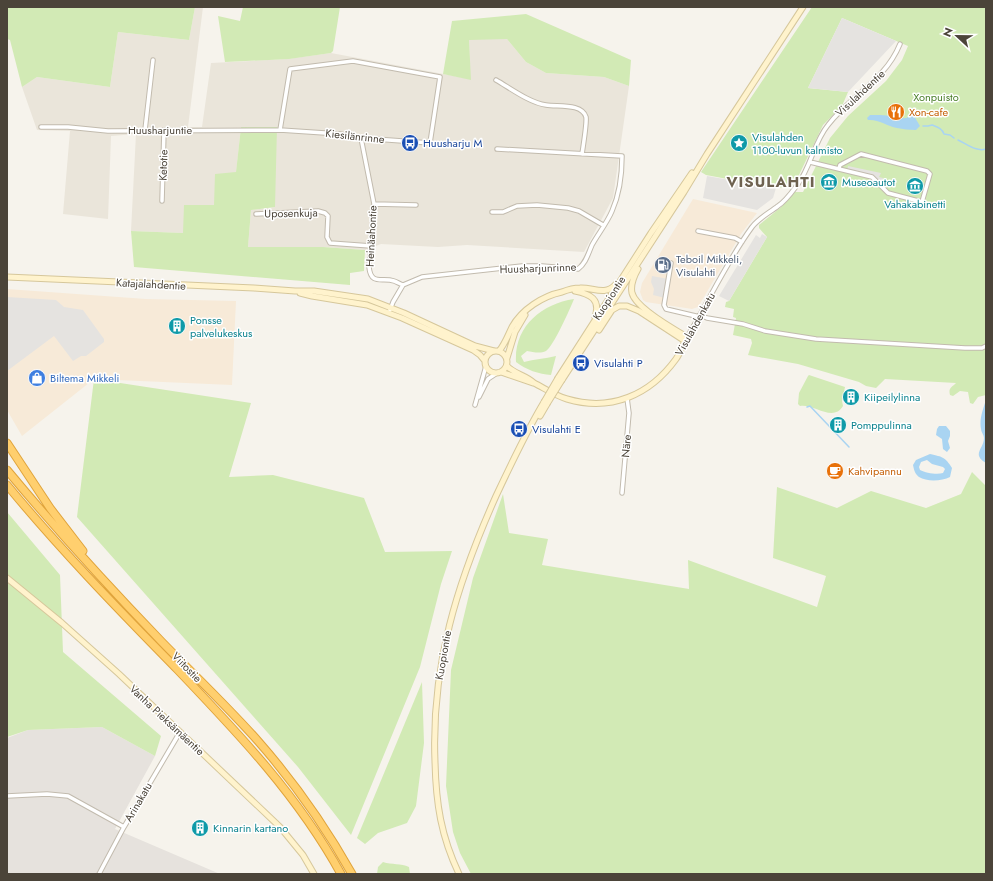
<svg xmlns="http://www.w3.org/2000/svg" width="993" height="881" viewBox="0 0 993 881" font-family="Jost,sans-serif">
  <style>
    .residential { fill: #eae5da }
    .commercial { fill: #f7ead8 }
    .industrial { fill: #e6e2dd }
    .green { fill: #d2eab5 }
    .parking { fill: #e5e3e0 }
    .water { fill: #a9d4f2; fill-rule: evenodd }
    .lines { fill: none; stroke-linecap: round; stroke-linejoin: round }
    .stream { stroke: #a9d4f2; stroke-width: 1.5 }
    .street-casing { stroke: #c2bbae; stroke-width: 5.5 }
    .secondary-casing { stroke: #d6c79b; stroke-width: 7 }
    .highway-casing { stroke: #e0a43c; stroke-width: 9 }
    .street { stroke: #fff; stroke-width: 3.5 }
    .secondary { stroke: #fff3cd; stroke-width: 5 }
    .highway { stroke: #ffcf6e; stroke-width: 7 }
    .secondary-bridge-casing { stroke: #d6c79b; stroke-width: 7; stroke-linecap: butt }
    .secondary-bridge { stroke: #fff3cd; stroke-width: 5 }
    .labels { text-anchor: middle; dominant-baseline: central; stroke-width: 3; stroke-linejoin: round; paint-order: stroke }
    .street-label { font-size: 11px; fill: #4b4439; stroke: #fff }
    .park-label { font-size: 11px; fill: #4a7f2a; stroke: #fff }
    .food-label { font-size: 11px; fill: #c56008; stroke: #fff; text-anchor: start }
    .culture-label { font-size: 11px; fill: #0d838f; stroke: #fff; text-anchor: start }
    .transit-label { font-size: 11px; fill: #164399; stroke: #fff; text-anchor: start }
    .service-label { font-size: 11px; fill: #4e5e75; stroke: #fff; text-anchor: start }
    .shop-label { font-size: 11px; fill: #366cbe; stroke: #fff; text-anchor: start }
    .district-label { font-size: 15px; font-weight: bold; letter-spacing: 1px; fill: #6e6250; stroke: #fff }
  </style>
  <rect width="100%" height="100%" fill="#f6f3ec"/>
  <path class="residential" d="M195,7H203L188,127H202L211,63L287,59L331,53L470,79L469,39H507L526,62L546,73L604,77L629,86L613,198L584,252L467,245L438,247L381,244L365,250L323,247H248L251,210L275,207L241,127L236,173L214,205L183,233L131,231L136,134L111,136L108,219L63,214L70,131L37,130L22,87L37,77L110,87L118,32L189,40Z"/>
  <path class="commercial" d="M693,199L757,213L741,234L698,307L692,309L646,302L643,300L640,292L642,283Z
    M7,289L146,299L236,301L232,385L94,379L22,436L7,410Z"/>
  <path class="industrial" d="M102,727L155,756L115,829L220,874H7V738L28,730Z"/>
  <path class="green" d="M7,7H195L189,40L118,32L110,87L37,77L22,87L10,40L7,39Z
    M243,7H340L333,51L331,53L289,59L225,62L218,16L240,21Z
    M812,7H986V395L978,397L973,404L970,403L968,392L960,391L953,396L950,395C948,388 952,387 956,383L885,379L876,388L866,386L859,382L798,364L748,355L752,343L751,339L733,335L736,318L733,317L734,309L725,307L726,302L729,301L767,237L759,228V225L780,208L795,192H803L830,138L848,116L886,81L902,60L908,46L842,18L808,88L848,92L842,106L823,125L799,175L792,186L776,188L706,175L701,172Z
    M526,14L631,60L629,86L604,77L546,73L526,62L507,39L469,40L471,80L443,74L452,21Z
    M241,127H277L275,207L251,210L248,247H323L365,250L364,271L350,273V285L134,267L131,231L183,233L184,205H214L215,174L236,172Z
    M574,299C570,309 553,347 546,351C540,354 533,352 527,351L521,356L524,362C534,359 545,359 556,356L551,375C539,374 526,370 516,362C514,327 541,304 574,299Z
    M809,375L845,387L842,401L843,406C833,423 813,403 800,406L798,404L799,393L808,376Z
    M94,379L251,403L229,477L273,475L364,498L385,552L452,551L441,584L420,667L351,835L298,767L77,517Z
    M972,472L986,486V874H471L460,853L453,832L446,786L451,670L473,578L503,494L509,533L548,539L542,565L689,589L688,560L817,607L826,576L773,558L777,487L837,508L871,491L926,508L961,494Z
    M7,512L60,575L63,652L161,736L155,756L102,727L28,730L7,737Z
    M422,682L424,743L416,806L407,823L378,833L365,844L357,838Z
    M383,862C392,865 401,863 409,867L410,874H377L378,867Z"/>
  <path class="parking" d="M842,18L896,41L848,92L808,88Z
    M848,166L881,173L879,177L883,178L881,186L872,177L847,171Z
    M707,176L776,188L773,198L757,210L703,198Z
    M762,234L767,237L729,301L719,296L756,235L760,238Z
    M652,276L668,279L665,298L653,295L654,289L651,282Z
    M7,297L56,300L64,307L83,310L104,339V342L86,356H81L73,361L54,336L7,371Z"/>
  <path class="water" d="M909,114L914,116L920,126L916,130C909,130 903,129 897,128C887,126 878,119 868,120L867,118L870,115C874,115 877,115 880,115C891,115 895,119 907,118Z
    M986,400V463C971,454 984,449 984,438C984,435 981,432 981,429C979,420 983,409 986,400Z
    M939,426H946L950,431V436L948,441L950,448L947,452L943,449L942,439L936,435L937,429Z
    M930,454C943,457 945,457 952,468L950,477C942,481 927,482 919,477C915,474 914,470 913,465L916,460ZM927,460L932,464L943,467L945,469L943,473C937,475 926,473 920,470L919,467L921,462Z"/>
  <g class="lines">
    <path class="stream" d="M923,126H928L932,125C937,127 942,128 944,134L950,135L954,138
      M958,140C967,144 976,152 986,149
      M807,407L810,406L849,447"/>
    <g class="street-casing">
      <path id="street" d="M496,80C510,88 530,103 546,105C558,107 582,103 586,117C587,123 583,147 582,154
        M41,127H68L108,131L280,130L340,134L361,138L430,143L440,77L353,61L290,69L280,130
        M145,130L153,60
        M361,138L374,204L369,267C371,286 382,277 394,281C397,282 400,284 403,285
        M810,162L872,177L888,193L922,202L930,174L927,171L861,154L840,165L839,169
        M162,201L164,130
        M374,204L416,205
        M492,212H503L517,206L537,205L568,208L579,211L603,225
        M256,214L318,211L325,213L328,216L327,237L330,243L371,246
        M698,231L735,238L742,242
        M671,263L664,305L666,309L700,317
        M390,310L393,302L403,285L422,277L522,266H542L578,269C586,263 588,254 592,245C598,234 607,223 612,211C620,193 622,176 622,156L497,149
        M700,315L707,318L743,324L765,331L816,339L965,348H982L986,346
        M687,337C709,301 727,261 752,227C759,218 769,213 778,206C786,201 792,192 798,184C811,166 814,142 828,125C851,95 885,81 900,44
        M479,397L488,379L497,373
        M475,405L486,366
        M622,493L629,413L627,398
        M7,796L47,794L68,796L124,827
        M99,874L124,827L180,732"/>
    </g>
    <g class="secondary-casing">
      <path id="secondary" d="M7,277L254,288L295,291H314L368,299L404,313L475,346L494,351
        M575,291C590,294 601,299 595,317
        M300,293L312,296L367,305L402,318L473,350L480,355L485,361
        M599,330L612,310L619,306H627L639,311L685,341
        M499,351C505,344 508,335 512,327C522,309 543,296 562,292C567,290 574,288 580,288C592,287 605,296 615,285
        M485 362a11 11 0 1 1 22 0a11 11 0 1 1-22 0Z
        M507,358L515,332L525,315
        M507,366C514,374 526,375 534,383C544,388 556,396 567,399C611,412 650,395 676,359C681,352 683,344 687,337C673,329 636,308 632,293C630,284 634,276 638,269
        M501,372L533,383
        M558,378L651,233L692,173
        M562,380L684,192L707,154L803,7
        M540,416L547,404
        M7,578L62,623L119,674L280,827L303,855L314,874
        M459,874C441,836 436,804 435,762C431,666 457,583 496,496C511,464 526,432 544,402"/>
    </g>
    <g class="highway-casing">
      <path id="highway" d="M7,443L50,508L83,551
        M7,470C56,529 108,586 161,641C193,674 227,706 258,741C294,782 325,826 352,874
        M7,485C59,548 116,607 173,665C236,731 297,794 341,874"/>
    </g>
    <use href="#street" class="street"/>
    <use href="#secondary" class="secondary"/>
    <use href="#highway" class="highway"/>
    <g class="secondary-bridge-casing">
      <path id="secondary-bridge" d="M544,402L558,378
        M547,404L562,380"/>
    </g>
    <use href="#secondary-bridge" class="secondary-bridge"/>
  </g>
  <defs>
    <g id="restaurant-disc" transform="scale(0.9)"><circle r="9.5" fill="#e8710a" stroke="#fff"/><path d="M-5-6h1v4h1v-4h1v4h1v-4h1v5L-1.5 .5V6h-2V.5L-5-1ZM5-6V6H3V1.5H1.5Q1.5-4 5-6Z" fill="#fff"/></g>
    <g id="bus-disc" transform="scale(0.9)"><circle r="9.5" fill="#1a4fb4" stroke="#fff"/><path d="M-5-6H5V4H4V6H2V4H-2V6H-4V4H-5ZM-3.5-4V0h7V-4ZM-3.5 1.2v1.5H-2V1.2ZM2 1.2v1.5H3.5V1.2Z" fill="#fff"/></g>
    <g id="sight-disc" transform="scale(0.9)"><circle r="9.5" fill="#0f9aa8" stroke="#fff"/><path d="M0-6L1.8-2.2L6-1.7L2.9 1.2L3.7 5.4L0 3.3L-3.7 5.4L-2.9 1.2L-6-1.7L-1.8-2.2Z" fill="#fff"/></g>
    <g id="museum-disc" transform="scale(0.9)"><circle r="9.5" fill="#0f9aa8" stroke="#fff"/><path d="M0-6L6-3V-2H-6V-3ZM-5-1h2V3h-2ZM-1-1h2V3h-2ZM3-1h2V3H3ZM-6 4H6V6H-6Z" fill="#fff"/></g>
    <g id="fuel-disc" transform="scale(0.9)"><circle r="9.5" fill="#5c6f8a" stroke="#fff"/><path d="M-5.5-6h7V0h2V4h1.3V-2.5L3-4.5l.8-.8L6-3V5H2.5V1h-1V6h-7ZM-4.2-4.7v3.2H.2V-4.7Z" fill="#fff"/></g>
    <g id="building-disc" transform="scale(0.9)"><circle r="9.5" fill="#0f9aa8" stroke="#fff"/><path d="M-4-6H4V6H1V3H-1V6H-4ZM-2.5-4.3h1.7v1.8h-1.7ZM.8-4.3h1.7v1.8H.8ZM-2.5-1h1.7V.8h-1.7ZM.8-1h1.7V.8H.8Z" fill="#fff"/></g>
    <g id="shop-disc" transform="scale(0.9)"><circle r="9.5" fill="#3f7fe0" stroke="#fff"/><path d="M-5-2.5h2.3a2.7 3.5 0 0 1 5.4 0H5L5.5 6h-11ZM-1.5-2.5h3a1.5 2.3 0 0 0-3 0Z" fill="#fff"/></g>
    <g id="cafe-disc" transform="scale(0.9)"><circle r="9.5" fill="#e8710a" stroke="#fff"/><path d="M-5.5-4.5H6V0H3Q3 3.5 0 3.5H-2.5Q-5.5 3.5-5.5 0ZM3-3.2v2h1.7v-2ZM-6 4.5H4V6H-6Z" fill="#fff"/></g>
  </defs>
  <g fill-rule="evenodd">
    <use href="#restaurant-disc" x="896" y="112"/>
    <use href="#bus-disc" x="410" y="143"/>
    <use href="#sight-disc" x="739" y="143"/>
    <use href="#museum-disc" x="829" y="182"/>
    <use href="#museum-disc" x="915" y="186"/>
    <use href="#fuel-disc" x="663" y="265"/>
    <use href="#building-disc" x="177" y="326"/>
    <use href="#bus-disc" x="581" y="363"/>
    <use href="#shop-disc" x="37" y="378"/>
    <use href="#building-disc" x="851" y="397"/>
    <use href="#building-disc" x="838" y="425"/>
    <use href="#bus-disc" x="519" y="429"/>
    <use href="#cafe-disc" x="835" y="471"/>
    <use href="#building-disc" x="200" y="828"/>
  </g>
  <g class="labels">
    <g class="street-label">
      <text transform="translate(860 93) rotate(-43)">Visulahdentie</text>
      <text x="160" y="130">Huusharjuntie</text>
      <text transform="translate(355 136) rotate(6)">Kiesilänrinne</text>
      <text transform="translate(163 165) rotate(-88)">Ketotie</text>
      <text transform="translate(291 213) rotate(-1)">Uposenkuja</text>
      <text transform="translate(371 236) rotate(-87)">Heinäahontie</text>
      <text transform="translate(538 268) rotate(-2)">Huusharjunrinne</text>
      <text transform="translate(151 284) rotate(3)">Katajalahdentie</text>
      <text transform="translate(609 298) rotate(-57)">Kuopiontie</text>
      <text transform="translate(695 324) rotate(-61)">Visulahdenkatu</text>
      <text transform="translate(626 446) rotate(-85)">Näre</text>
      <text transform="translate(443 655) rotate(-80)">Kuopiontie</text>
      <text transform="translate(187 667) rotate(46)">Viitostie</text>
      <text transform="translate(167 720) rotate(43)">Vanha Pieksämäentie</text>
      <text transform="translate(138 802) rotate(-60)">Arinakatu</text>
    </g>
    <g class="park-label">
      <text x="936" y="97">Xonpuisto</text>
    </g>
    <g class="food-label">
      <text x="909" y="112">Xon-cafe</text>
      <text x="848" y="471">Kahvipannu</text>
    </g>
    <g class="culture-label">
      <text x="752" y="137">Visulahden<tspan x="752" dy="13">1100-luvun kalmisto</tspan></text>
      <text x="842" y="182">Museoautot</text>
      <text x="915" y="204" text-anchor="middle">Vahakabinetti</text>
      <text x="190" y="320">Ponsse<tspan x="190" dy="13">palvelukeskus</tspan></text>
      <text x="864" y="397">Kiipeilylinna</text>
      <text x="851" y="425">Pomppulinna</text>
      <text x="213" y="828">Kinnarin kartano</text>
    </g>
    <g class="transit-label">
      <text x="423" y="143">Huusharju M</text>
      <text x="594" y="363">Visulahti P</text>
      <text x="532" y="429">Visulahti E</text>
    </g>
    <g class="service-label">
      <text x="676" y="259">Teboil Mikkeli,<tspan x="676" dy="13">Visulahti</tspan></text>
    </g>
    <g class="shop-label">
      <text x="50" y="378">Biltema Mikkeli</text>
    </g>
    <g class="district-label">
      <text x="771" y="182">VISULAHTI</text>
    </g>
  </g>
  <rect width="993" height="881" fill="none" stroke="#4b4439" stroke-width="16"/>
  <g transform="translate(957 36) rotate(292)" stroke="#ffffff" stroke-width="3" paint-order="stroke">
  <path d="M0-3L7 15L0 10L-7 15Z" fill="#4b4439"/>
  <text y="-6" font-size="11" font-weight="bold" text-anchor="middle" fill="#4b4439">N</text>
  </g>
</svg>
